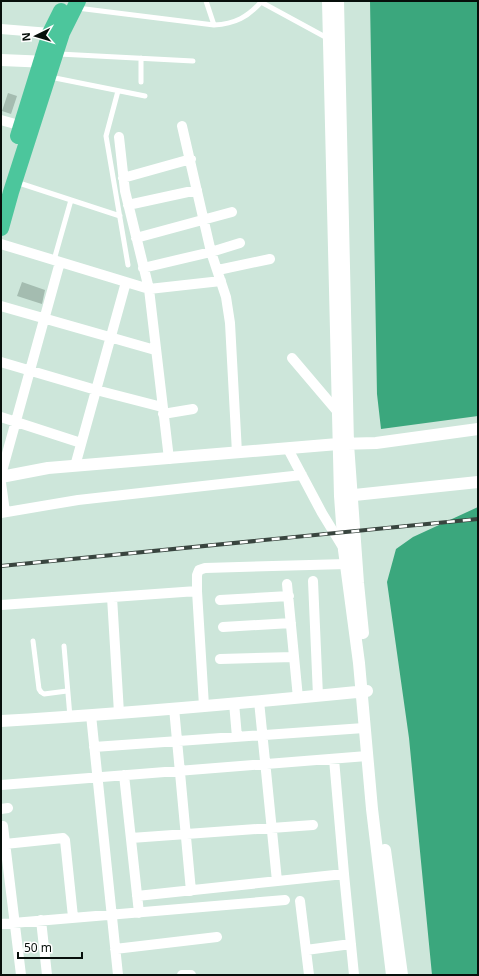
<svg xmlns="http://www.w3.org/2000/svg" width="479" height="976" viewBox="0 0 479 976" font-family="'Noto Sans',sans-serif">
  <style>
    .water { fill: #3ba77d }
    .building { fill: #a4bcb0 }
    .lines { fill: none; stroke-linecap: round; stroke-linejoin: round }
    .service { stroke: #fff; stroke-width: 5 }
    .minor { stroke: #fff; stroke-width: 10 }
    .tertiary { stroke: #fff; stroke-width: 12 }
    .trunk { stroke: #4cc69c; stroke-width: 16 }
    .rail-casing { stroke: #39453f; stroke-width: 4 }
    .rail { stroke: #fff; stroke-width: 2.5; stroke-dasharray: 8; stroke-linecap: butt }
  </style>
  <rect width="100%" height="100%" fill="#cde6da"/>
  <path class="water" d="M370,1H478V416L381,429L377,394Z
    M478,507V975H432L409,738L387,582L396,549L413,537Z"/>
  <path class="building" d="M8,93L17,96L11,114L2,111Z
    M22,282L45,290L42,304L17,296Z"/>
  <g class="lines">
    <path class="service" d="M206,1L214,25
      M261,2L329,39
      M77,8L214,25C235,24 248,17 262,1
      M59,54L193,61
      M141,58V82
      M50,77L145,96
      M118,91L106,136L128,265
      M16,182L120,216
      M54,260L71,200
      M33,641L39,689L41,692L44,694L67,691
      M64,646L70,717"/>
    <path class="minor" d="M1,29L50,33
      M1,120L26,127
      M182,126L211,252L226,297L230,323L237,453
      M119,137L125,191L149,289L169,459
      M123,178L191,159
      M128,205L197,190
      M136,238L232,212
      M1,244L149,289L221,281
      M143,268L211,252L240,243
      M218,270L270,259
      M1,306L155,350
      M292,358L337,411
      M1,362L96,390L162,407
      M163,414L193,409
      M1,417L81,443
      M288,449L322,513L344,549
      M75,466L126,282
      M1,475L60,262
      M1,483L5,512
      M1,513L78,500L302,475
      M313,581L318,696
      M287,584L298,698
      M112,597L119,713
      M220,600L289,596
      M1,605L197,591
      M223,627L291,623
      M220,659L294,657
      M259,701L277,881
      M234,703L237,737
      M204,706L197,591V575L199,570L205,568L347,564
      M174,708L191,891
      M91,715L118,975
      M94,747L364,728
      M124,775L139,913
      M1,785L367,756
      M1,809L8,808
      M3,826L21,975
      M131,838L313,825
      M5,844L63,838L65,840L73,917
      M344,874L354,975
      M137,896L344,874L334,759
      M300,901L309,975
      M41,920L47,975
      M1,924L285,900
      M115,949L217,937
      M306,950L351,944
      M182,975H191"/>
    <path class="tertiary" d="M328,1L340,496L344,550L359,663L372,809L392,975
      M338,1L348,444L358,583L363,633
      M1,60L49,62
      M1,477L48,468L338,444L376,443L478,429
      M345,496L478,482
      M1,721C123,714 245,703 367,691
      M385,850L402,975"/>
    <path class="trunk" d="M18,136L50,33L61,11
      M1,228L11,192L62,33L78,1"/>
    <g class="rail-casing">
      <path id="rail" d="M1,566L478,519"/>
    </g>
    <use href="#rail" class="rail"/>
  </g>
  <rect width="479" height="976" fill="none" stroke="#070f0b" stroke-width="4"/>
  <g transform="translate(36 36) rotate(265)" stroke="#ffffff" stroke-width="3" paint-order="stroke">
  <path d="M0-3L7 15L0 10L-7 15Z" fill="#070f0b"/>
  <text y="-6" font-size="11" font-weight="bold" text-anchor="middle" fill="#070f0b">N</text>
  </g>
  <path d="M18 952v6h64v-6" fill="none" stroke="#070f0b" stroke-width="2"/>
  <text x="24" y="952" font-size="12" fill="#070f0b" stroke="#ffffff" stroke-width="3" paint-order="stroke">50 m</text>
</svg>
